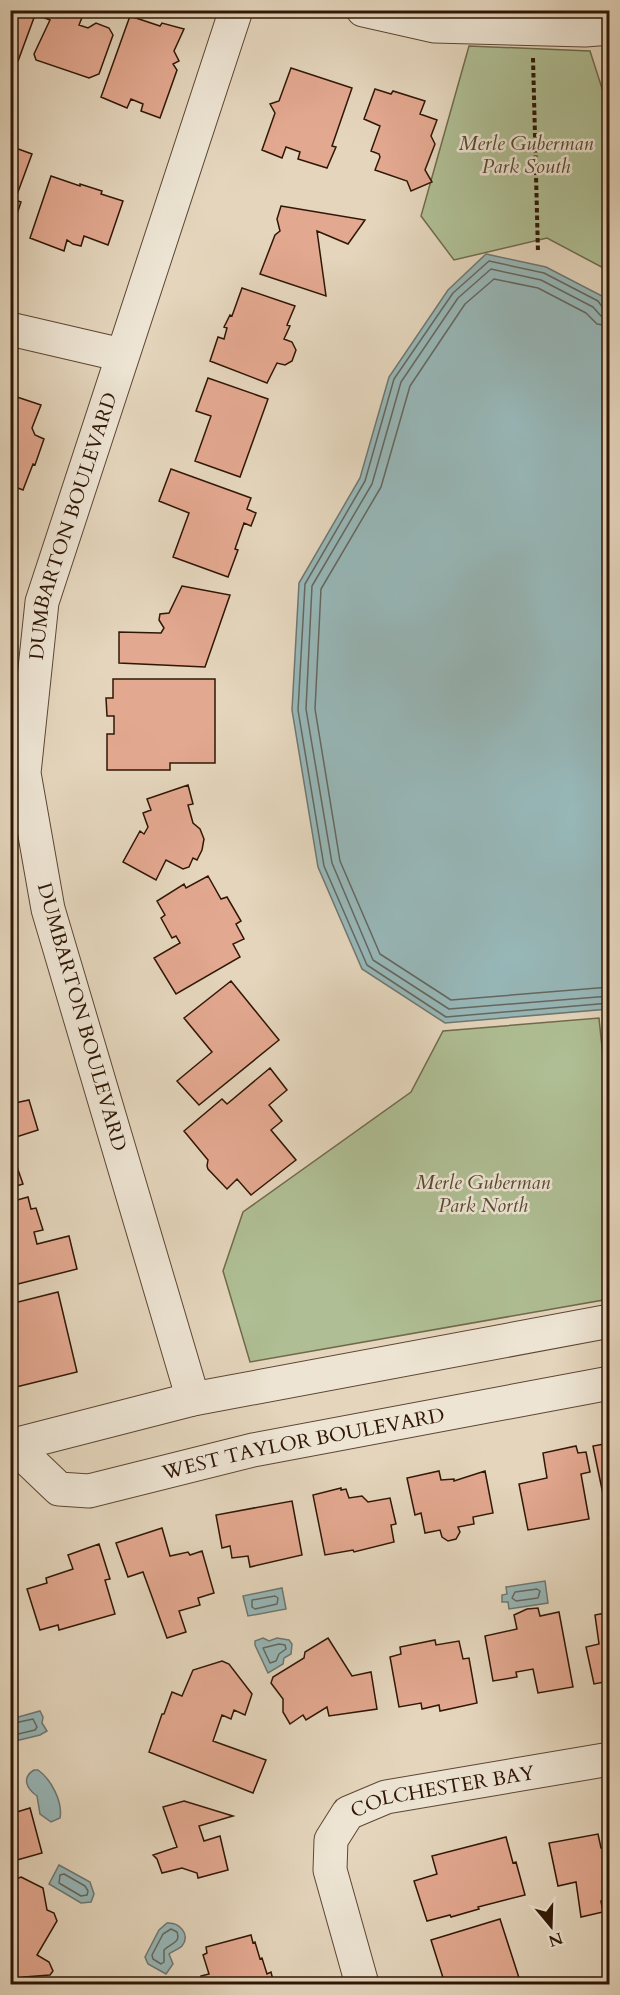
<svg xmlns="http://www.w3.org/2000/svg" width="620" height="1995" viewBox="0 0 620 1995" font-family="Cardo,serif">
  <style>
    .green { fill: #afbe94; stroke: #706a4c; stroke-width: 1.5 }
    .water { fill: #97b7b8; stroke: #6e7770; stroke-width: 1.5 }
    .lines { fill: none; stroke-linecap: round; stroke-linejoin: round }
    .shore { stroke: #64675e; stroke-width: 1.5 }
    .building { fill: #e3a890; stroke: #301705; stroke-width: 1.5 }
    .minor-casing { stroke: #5d4633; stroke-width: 35 }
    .tertiary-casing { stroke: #5d4633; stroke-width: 35 }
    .path { stroke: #301705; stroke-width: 4; stroke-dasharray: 4.5 3; stroke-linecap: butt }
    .minor { stroke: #ede4d3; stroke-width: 33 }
    .tertiary { stroke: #ede4d3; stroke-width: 33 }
    .labels { text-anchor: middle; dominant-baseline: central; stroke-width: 5; stroke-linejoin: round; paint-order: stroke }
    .park-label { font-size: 20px; font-style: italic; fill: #564930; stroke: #ede4d3 }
    .street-label { font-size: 20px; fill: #301705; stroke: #ede4d3 }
  </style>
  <rect width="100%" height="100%" fill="#e4d5bc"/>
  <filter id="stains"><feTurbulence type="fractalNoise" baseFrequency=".00333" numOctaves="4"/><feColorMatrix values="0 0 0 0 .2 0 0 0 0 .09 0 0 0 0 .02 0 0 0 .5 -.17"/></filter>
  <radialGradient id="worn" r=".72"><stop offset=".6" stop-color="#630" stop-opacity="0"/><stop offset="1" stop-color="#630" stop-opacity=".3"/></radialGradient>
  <path class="green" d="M469,46L590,51L609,110V271L547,238L454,260L421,216Z
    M599,1018L610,1126L609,1299L250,1362L223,1271L243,1212L411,1092L443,1031Z"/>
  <path class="water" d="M486,254L546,267L604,297L609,309V1009L445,1023L362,969L318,867L292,710L299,583L360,478L389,377L448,290Z
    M545,1581L548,1603L509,1609L508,1602H502V1595L507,1594L506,1587Z
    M282,1588L286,1609L248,1616L243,1596Z
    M263,1638L269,1641L277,1638L289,1640L292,1644L291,1654L284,1658L283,1664L268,1673L255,1645V1641Z
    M40,1711L43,1717L42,1723L47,1731L40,1735L11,1742V1719Z
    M34,1770H38C51,1779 63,1802 60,1818L51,1822L40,1814L37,1796C27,1789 21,1778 34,1770Z
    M59,1865L90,1882L94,1894L91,1902L81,1903L49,1884Z
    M167,1923C179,1922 191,1934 182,1946C179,1949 173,1951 169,1954L173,1964L166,1974L148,1964L145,1957L159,1930Z"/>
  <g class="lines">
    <path class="shore" d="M610,310L603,308L598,301L544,273L489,261L453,293L394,379L365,481L305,584L298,710L324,866L367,965L446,1017L610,1003
      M610,317L601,316L593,307L541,280L491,269L458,298L401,382L372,484L312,586L306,709L332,863L373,960L449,1009L610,996
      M610,326L597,324L586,313L538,288L494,279L465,304L410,386L381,487L321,589L315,709L340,861L380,954L451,1000L610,987
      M537,1589L540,1591L538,1598L516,1601L512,1598L515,1592Z
      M275,1596L278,1598L277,1604L255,1609L252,1607V1600Z
      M279,1644L285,1645L286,1649L279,1654L276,1661L270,1663L263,1648Z
      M10,1724L33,1719L37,1727L35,1730L10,1736
      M64,1874L85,1886L88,1891L87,1895L81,1896L59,1883L60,1875Z
      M171,1929L177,1932C181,1943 171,1943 164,1950V1962L161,1964L153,1959L152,1955L163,1934Z"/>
  </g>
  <path class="building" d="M10,10H39L37,15H35L18,61L10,59Z
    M48,10H85L79,25L88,28L96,23L109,28L113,35L99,74L89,78L36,60L34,54L50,20L45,18Z
    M130,16L160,26L162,23L184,29L174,51L179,61L173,64L177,70L160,118L141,111L143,104L131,99L127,108L101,97Z
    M291,68L352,88L332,146L336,147L327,168L298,159L300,152L286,147L282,158L262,150L275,113L270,104L279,101Z
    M375,89L391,94L393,91L425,101L420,114L437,120L431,136L435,144L425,170L432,182L411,191L407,181L375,170L380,157L379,154L371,151L380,126L364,119Z
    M10,146L32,154L15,200L21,202L13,226L10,225Z
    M51,176L80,186V184L102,191L101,194L123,201L108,245L84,236L81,246L73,244L67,240L64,251L30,238Z
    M281,206L365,220L348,244L317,231L326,296L260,274L275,235L280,231L277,219Z
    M242,288L295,306L287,325L290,326L284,339L292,342L296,350L292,361L285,365L277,363L267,383L210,361L218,337L224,339L227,328L224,327L230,315L232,316Z
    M208,378L268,399L240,477L195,461L211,416L196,411Z
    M14,396L41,405L32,428L35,435L44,439L35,465L33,464L23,490L10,485V403Z
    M171,469L251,498L247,509L256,513L251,526L244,523L235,549L238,550L228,577L173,557L189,513L159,501Z
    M182,586L230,595L205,667L119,663V632L161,633L164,628L159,620L160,614L169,613Z
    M113,679H215V763H170V770H107V734H114V716H107L106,698H113Z
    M188,785L193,804L188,805L193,823L200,829L204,839L202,850L197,860L193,858L189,867L183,869L166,860L156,880L123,862L140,831L144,834L148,827L143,813L151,810L147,799Z
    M208,876L221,899L227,897L241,921L236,924L244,939L233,944L240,957L176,994L154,958L180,943L176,936L172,938L161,918L165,915L157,901L184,884L186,888Z
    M231,981L279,1040L199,1105L177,1081L212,1052L184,1018Z
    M270,1068L287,1090L269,1105L282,1121L271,1130L296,1160L251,1195L237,1179L227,1189L208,1169L207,1166L208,1160L184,1131L222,1099L227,1104Z
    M29,1100L38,1130L10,1139V1104Z
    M10,1153L14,1168L17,1167L23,1184L10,1188Z
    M28,1197L31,1209L36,1208L43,1230L34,1232L37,1244L69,1236L77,1269L10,1286V1202Z
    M58,1292L77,1372L12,1388L10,1304Z
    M610,1443V1528L593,1446Z
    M576,1446L578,1453L586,1452L590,1472L581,1474L589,1519L528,1530L519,1484L547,1478L543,1453Z
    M439,1471L441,1480L454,1479V1481L485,1471L493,1513L473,1517L474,1524L458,1527L460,1532L456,1539L448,1541L442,1537L440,1530L425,1533L421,1513L415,1515L407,1478Z
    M341,1488V1490L346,1489L349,1498L362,1496L368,1502L390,1498L396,1524L391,1525L394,1542L354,1552L353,1550L325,1555L313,1495Z
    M292,1501L302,1555L250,1567L248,1556L232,1558L230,1546L222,1548L216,1515Z
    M162,1528L170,1556L188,1552L190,1555L202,1551L214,1593L198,1598L200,1605L179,1611L186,1632L167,1638L143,1572L128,1577L116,1543Z
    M99,1544L110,1579L105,1580L115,1614L59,1630L58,1625L40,1630L27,1589L47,1583L46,1578L73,1569L68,1555Z
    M538,1608L540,1616L559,1612L573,1687L538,1693L533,1669L516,1672L517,1677L493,1681L485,1636L517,1629L514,1615L527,1609Z
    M610,1612V1681L594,1684L586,1647L599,1644L595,1615Z
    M328,1638L352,1676L371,1672L377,1709L329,1716L327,1707L306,1720L303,1715L290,1724L283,1712V1699L271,1683L273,1677L304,1658L305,1652Z
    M435,1640L436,1645L459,1641L463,1659L469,1658L477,1703L440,1711L439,1705L422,1709L421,1703L399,1707L390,1657L401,1654L400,1647Z
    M222,1661L229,1664L252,1694L245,1715L234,1710L231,1719L222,1715L213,1741L266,1760L253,1793L149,1752L162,1714H164L172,1692L182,1696L193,1670Z
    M184,1801L233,1816L199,1826L204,1841L220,1836L228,1870L198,1878L197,1873L182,1868L162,1873L157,1859L153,1855L177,1847L163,1807Z
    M30,1808L42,1853L10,1862V1814Z
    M598,1834L601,1848L610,1847V1899L601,1901L603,1912L581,1917L576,1882L558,1886L549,1843Z
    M506,1837L513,1863L516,1862L525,1895L478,1907L479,1909L451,1917L450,1915L427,1921L414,1881L437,1874L432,1856Z
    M21,1877L43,1888L47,1910L54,1913L57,1921L37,1955L49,1962L53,1971L50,1975L24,1977L10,1982V1901H12L10,1886L13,1880Z
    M500,1919L521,1984H445L431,1940Z
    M251,1935L253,1943L255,1942L260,1959L262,1958L267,1974L271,1972L274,1984H203L201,1976L209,1974L203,1955L207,1953L206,1947Z"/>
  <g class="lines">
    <g class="minor-casing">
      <g id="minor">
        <path d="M363,10L434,26L585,30L610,28"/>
        <path d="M10,329L122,355"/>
        <path id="s1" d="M193,1399L48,909L24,773L42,602L236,10"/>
        <path id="s2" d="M14,1446L59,1489L89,1491L253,1450L610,1383"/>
        <path id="s3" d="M362,1984L330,1870L331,1840L348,1813L386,1797L610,1759"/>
      </g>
    </g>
    <g class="tertiary-casing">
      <path id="tertiary" d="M10,1446L193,1399L610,1321"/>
    </g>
    <path class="path" d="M533,58L538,253"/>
    <use href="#minor" class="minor"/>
    <use href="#tertiary" class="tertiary"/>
  </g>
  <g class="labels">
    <g class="park-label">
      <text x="526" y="143">Merle Guberman<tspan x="526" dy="23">Park South</tspan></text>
      <text x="483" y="1182">Merle Guberman<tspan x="483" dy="23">Park North</tspan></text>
    </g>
    <g class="street-label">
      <text stroke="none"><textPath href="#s1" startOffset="902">DUMBARTON BOULEVARD</textPath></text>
      <text transform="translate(82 1017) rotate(74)">DUMBARTON BOULEVARD</text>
      <text stroke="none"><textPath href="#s2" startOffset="312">WEST TAYLOR BOULEVARD</textPath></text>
      <text stroke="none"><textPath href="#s3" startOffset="278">COLCHESTER BAY</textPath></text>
    </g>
  </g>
  <rect width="620" height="1995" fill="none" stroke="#e4d5bc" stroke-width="36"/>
  <rect x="12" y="12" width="596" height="1971" fill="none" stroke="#301705" stroke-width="3"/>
  <rect x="18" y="18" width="584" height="1959" fill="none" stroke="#301705" stroke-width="1.5"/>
  <g transform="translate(551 1926) rotate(161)" stroke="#ede4d3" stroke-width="4.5" paint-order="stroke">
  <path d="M0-4.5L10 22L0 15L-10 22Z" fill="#301705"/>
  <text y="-9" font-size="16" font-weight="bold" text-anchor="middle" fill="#301705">N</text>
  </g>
  <rect width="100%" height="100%" filter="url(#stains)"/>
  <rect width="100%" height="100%" fill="url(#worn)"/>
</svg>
